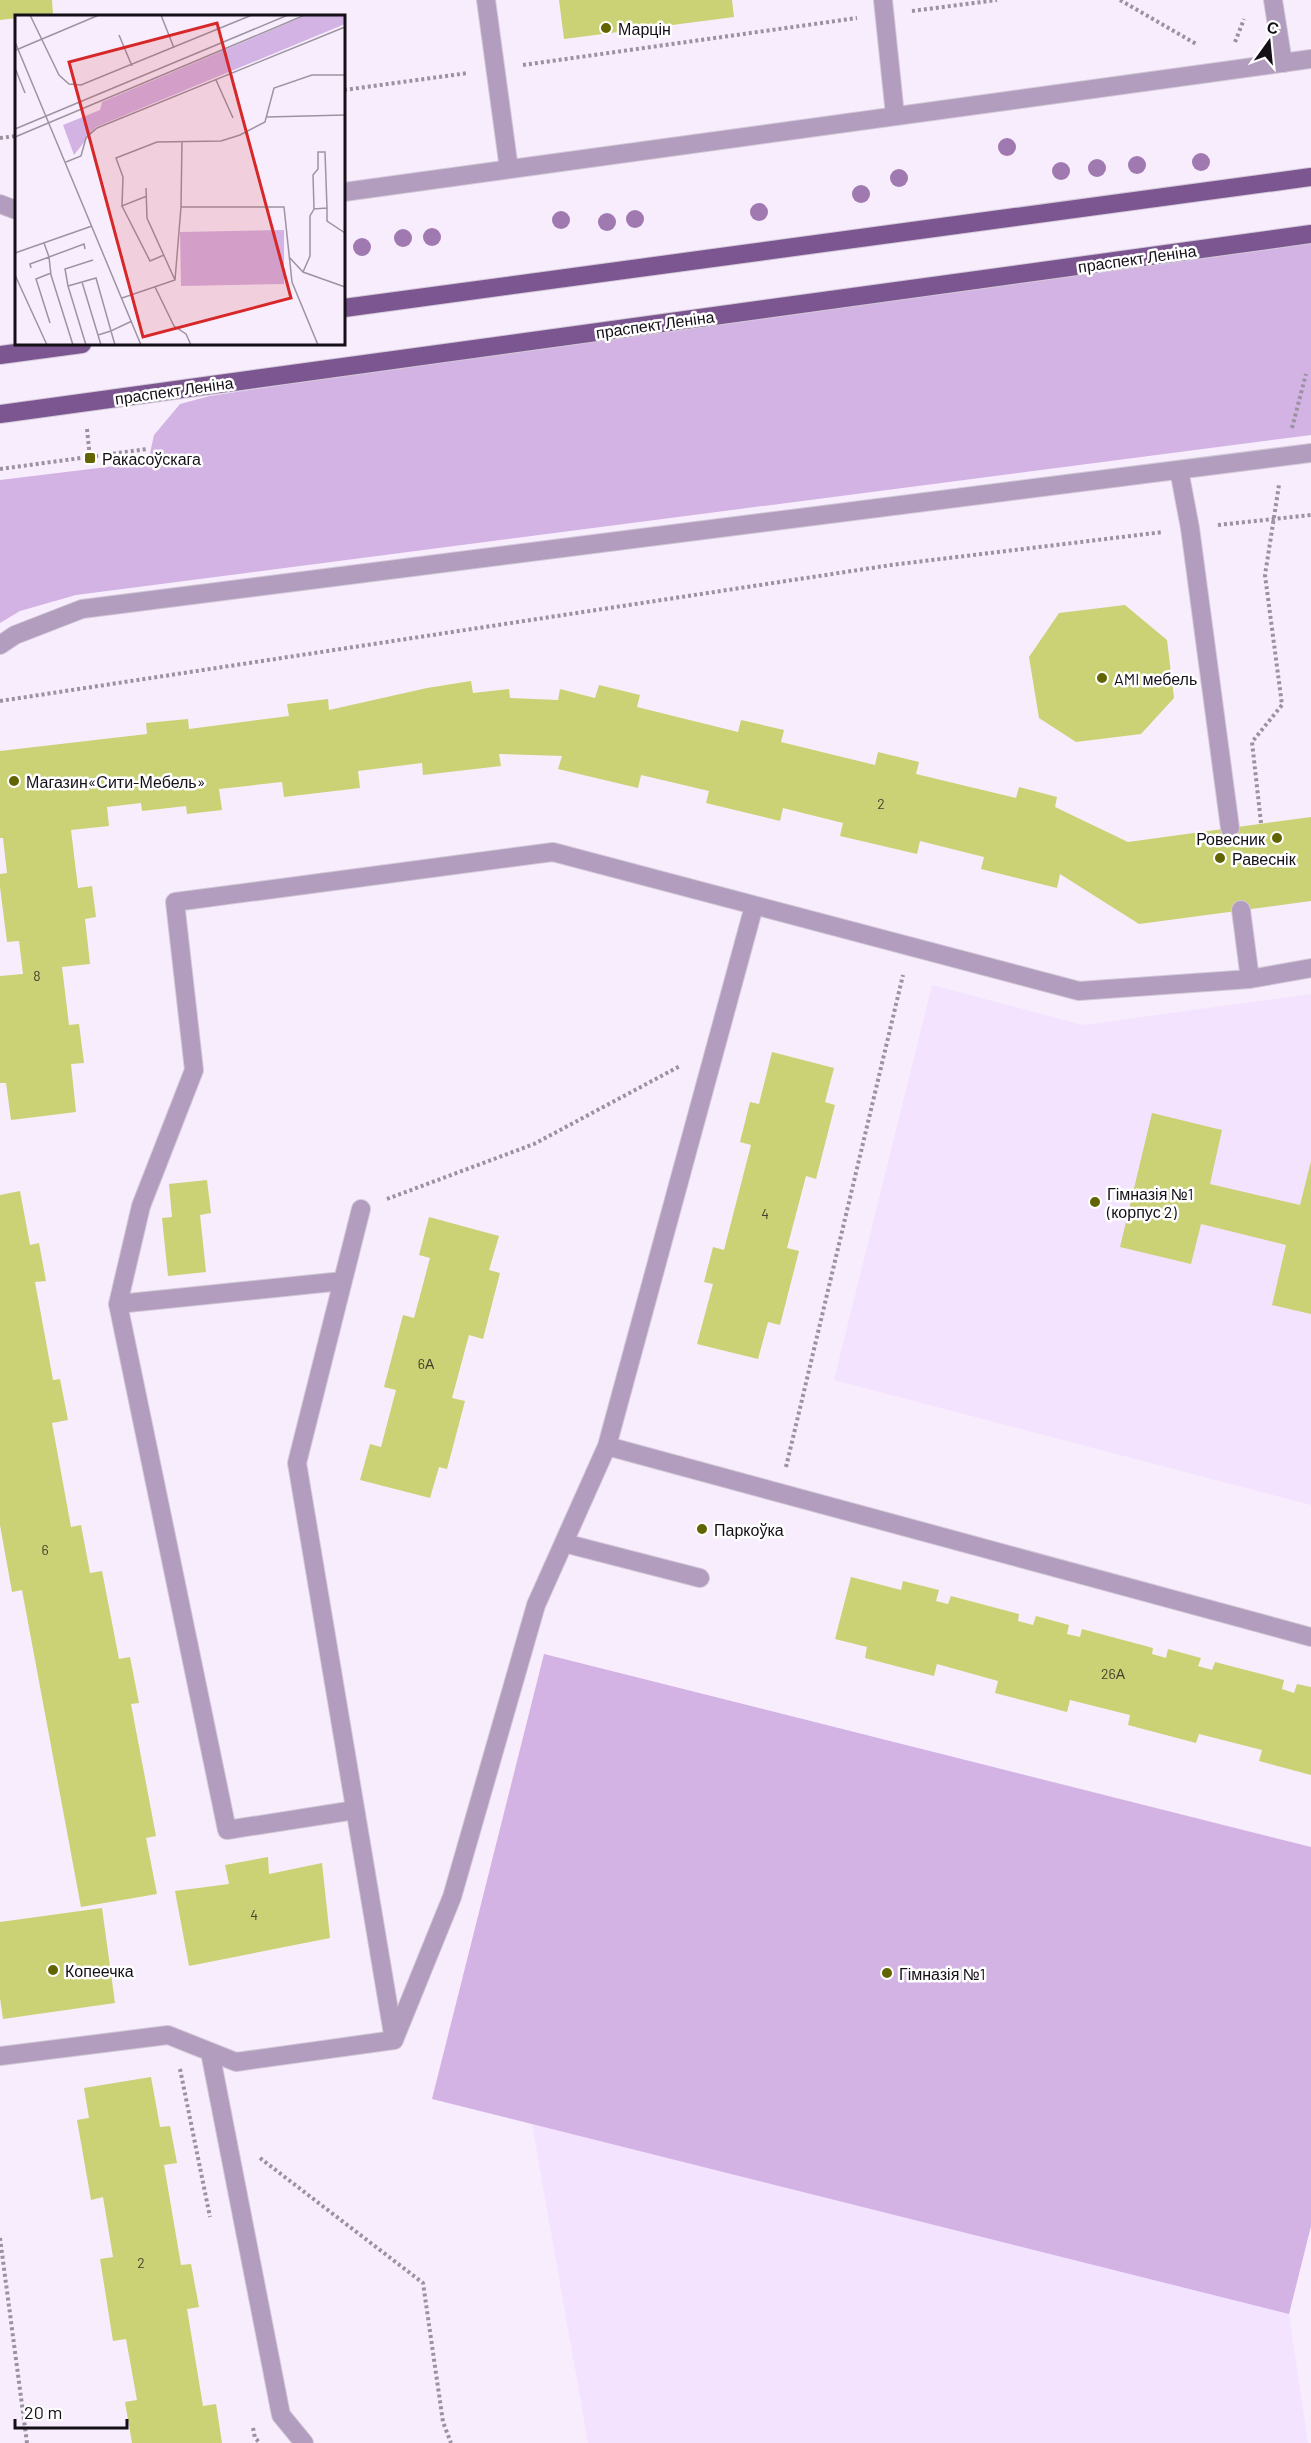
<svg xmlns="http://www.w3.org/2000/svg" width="1311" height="2443" viewBox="0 0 1311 2443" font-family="Barlow,sans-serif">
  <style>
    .built { fill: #f4e3fe }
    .green { fill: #d3b3e4 }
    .building { fill: #cbd175 }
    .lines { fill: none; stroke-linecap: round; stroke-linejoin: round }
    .lane-casing { stroke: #d3c9d8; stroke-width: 20 }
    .street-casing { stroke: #d3c9d8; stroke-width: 20 }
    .primary-casing { stroke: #d3c9d8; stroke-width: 20 }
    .path { stroke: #9b929f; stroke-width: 4; stroke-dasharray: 3 3; stroke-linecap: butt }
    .lane { stroke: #b29dbe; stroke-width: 18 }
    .street { stroke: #b29dbe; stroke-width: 18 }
    .primary { stroke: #7c5690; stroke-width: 18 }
    .tree { fill: #9f79b0 }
    .poi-dot { fill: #616400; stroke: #fff; stroke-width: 2 }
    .labels { text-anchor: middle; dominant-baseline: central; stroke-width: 5; stroke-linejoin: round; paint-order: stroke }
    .number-label { font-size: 14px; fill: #42402f }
    .poi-label { font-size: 16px; fill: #150f18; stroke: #fff; text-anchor: start }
    .street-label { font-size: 16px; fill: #150f18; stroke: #fff }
    .inset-road { fill: none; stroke: #9d94a1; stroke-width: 1.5 }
    .view { fill: #d62828; fill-opacity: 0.15; stroke: #d62828; stroke-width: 3 }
    .inset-edge { fill: none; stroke: #150f18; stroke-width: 3 }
  </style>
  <rect width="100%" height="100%" fill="#f7edfd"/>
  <path class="built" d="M932,985L1083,1025L1311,994V1505L834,1380Z
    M544,1654L1311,1847V2226L1289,2314L1308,2443H588L532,2124L432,2099Z"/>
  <path class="green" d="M1311,241V435L76,595L20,611L0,623V480L148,462L154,435L180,404L210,396L523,348Z
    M544,1654L1311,1847V2226L1289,2314L432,2099Z"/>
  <path class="building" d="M0,0H52L53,14L0,20Z
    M559,0H732L734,17L564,39Z
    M1125,605L1167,640L1174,698L1141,734L1076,742L1039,718L1029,657L1059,613Z
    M471,681L473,693L509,689L510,698L558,700L560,689L595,698L599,685L640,695L637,707L738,732L741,720L784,730L781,742L875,765L878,752L919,762L916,774L1016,798L1019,787L1057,797L1055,807L1128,842L1311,817V901L1139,924L1060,874L1057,888L981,869L984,857L920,841L917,854L840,836L843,823L783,808L780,821L706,803L709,791L641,775L638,788L558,769L562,756L499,754L501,766L423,775L422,763L358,771L360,788L284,797L282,782L219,789L222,810L187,814L186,806L142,811L141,803L107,807L109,826L71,830L78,888L92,886L96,917L85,919L90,964L62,967L69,1025L79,1024L84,1063L71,1064L76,1112L11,1120L6,1083H0V976L23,974L19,941L7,942L0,887V874L7,873L3,838H0V751L147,734L146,723L188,719L189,729L289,716L287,704L328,699L329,710L427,688Z
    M772,1052L834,1068L825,1102L835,1105L816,1179L806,1176L787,1248L799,1251L780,1325L768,1322L758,1359L697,1344L713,1284L704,1282L713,1247L724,1250L751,1145L740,1142L750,1102L759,1104Z
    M1152,1113L1222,1130L1210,1184L1300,1205L1311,1161V1314L1272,1305L1286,1245L1201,1224L1191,1264L1120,1247Z
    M207,1180L211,1213L200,1215L206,1272L168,1276L162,1218L172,1217L169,1184Z
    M20,1191L30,1245L39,1243L46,1281L35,1282L53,1380L60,1379L68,1420L52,1423L71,1527L81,1525L90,1573L102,1571L119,1659L130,1657L139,1703L131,1704L156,1836L146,1838L157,1894L81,1907L22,1590L12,1592L0,1525V1195Z
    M429,1217L499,1236L489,1270L500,1273L483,1339L469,1335L452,1398L465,1401L447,1469L439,1467L430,1498L360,1480L370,1444L381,1447L396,1390L384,1387L403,1315L414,1318L430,1258L419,1255Z
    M851,1577L901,1590L903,1581L939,1590L936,1601L948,1604L951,1596L1019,1614L1018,1621L1033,1625L1036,1616L1069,1625L1067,1634L1080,1637L1082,1629L1153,1648L1152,1654L1166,1658L1168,1649L1201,1658L1198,1666L1212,1670L1215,1662L1284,1680L1282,1689L1294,1693L1297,1684L1311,1687V1775L1259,1761L1262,1750L1199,1734L1196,1743L1128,1725L1130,1715L1070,1700L1067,1712L995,1693L998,1681L937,1664L934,1676L865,1658L867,1647L835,1639Z
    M268,1857L269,1874L322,1863L330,1938L189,1966L175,1891L229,1884L225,1865Z
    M102,1908L115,2003L3,2019L0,1998V1922Z
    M151,2077L160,2127L170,2126L177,2163L164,2165L181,2265L191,2264L199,2307L187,2309L203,2406L216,2404L222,2443H132L125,2402L137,2400L126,2339L113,2341L100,2259L113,2257L103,2197L91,2200L77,2120L89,2118L84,2088Z"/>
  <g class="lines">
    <g class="lane-casing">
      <path id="lane" d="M486,0L509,169
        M883,0L895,115
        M1273,0L1283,63
        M1179,470L1190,528L1230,828
        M1241,910L1250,979
        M361,1209L297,1463L394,2040
        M343,1281L118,1304L141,1206L194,1070L175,902L553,852L1079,991L1250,979L1311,968
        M118,1304L227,1830L355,1810
        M607,1446L754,906
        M564,1543L700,1578
        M210,2052L281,2415L304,2443
        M0,2056L168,2035L236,2062L394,2040L452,1897L536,1605L607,1446L1311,1637"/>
    </g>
    <g class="street-casing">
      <path id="street" d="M344,192L1311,59
        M0,204L16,210
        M0,645L15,635L82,609L1311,453"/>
    </g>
    <g class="primary-casing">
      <path id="primary" d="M344,308L1311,177
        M0,355L82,344
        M0,414L1311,234"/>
    </g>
    <path class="path" d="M1120,0L1198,45
      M912,11L997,0
      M1235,42L1244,19
      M523,65L857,18
      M344,90L468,73
      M0,138L16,136
      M1292,428L1306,374
      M87,429L90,458
      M0,469L147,449
      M1218,525L1311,515
      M0,701L891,565L1163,532
      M1261,823L1252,742L1282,705L1265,575L1279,485
      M387,1199L534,1144L680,1066
      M786,1467L903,975
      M180,2069L210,2217
      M260,2158L423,2283L443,2422L451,2443
      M0,2238L27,2443
      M253,2428L255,2438L260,2443"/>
    <use href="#lane" class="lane"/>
    <use href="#street" class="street"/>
    <use href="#primary" class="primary"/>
  </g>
  <g class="tree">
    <circle cx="1007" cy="147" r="9"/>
    <circle cx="1201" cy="162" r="9"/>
    <circle cx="1137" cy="165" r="9"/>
    <circle cx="1097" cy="168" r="9"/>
    <circle cx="1061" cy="171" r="9"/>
    <circle cx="899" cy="178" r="9"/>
    <circle cx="861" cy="194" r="9"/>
    <circle cx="759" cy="212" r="9"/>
    <circle cx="635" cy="219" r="9"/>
    <circle cx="561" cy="220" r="9"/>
    <circle cx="607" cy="222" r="9"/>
    <circle cx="432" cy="237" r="9"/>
    <circle cx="403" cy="238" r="9"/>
    <circle cx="362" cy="247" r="9"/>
  </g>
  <g class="poi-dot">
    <circle cx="606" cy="28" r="6"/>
    <rect x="84" y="452" width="12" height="12" rx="3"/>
    <circle cx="1102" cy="678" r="6"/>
    <circle cx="14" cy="781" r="6"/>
    <circle cx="1277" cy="838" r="6"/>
    <circle cx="1220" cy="858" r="6"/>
    <circle cx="1095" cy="1202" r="6"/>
    <circle cx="702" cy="1529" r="6"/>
    <circle cx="53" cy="1970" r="6"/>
    <circle cx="887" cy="1973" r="6"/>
  </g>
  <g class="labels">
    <g class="number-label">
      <text x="881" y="803">2</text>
      <text x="37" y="975">8</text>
      <text x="765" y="1213">4</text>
      <text x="426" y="1363">6А</text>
      <text x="45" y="1549">6</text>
      <text x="1113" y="1673">26А</text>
      <text x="254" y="1914">4</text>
      <text x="141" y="2262">2</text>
    </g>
    <g class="poi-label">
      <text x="618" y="28">Марцін</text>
      <text x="102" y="458">Ракасоўскага</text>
      <text x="1114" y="678">AMI мебель</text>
      <text x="26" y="781">Магазин«Сити-Мебель»</text>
      <text x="1265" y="838" text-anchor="end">Ровесник</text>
      <text x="1232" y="858">Равеснік</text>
      <text x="1107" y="1193">Гімназія №1<tspan x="1107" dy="18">(корпус 2)</tspan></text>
      <text x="714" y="1529">Паркоўка</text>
      <text x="65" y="1970">Копеечка</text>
      <text x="899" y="1973">Гімназія №1</text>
    </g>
    <g class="street-label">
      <text transform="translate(1137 258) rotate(-8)">праспект Леніна</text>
      <text transform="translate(655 324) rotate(-8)">праспект Леніна</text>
      <text transform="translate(174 390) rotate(-8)">праспект Леніна</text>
    </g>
  </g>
  <g transform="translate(15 15)">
    <rect width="330" height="330" fill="#f7edfd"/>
    <path d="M292,0H330V9L81,112L59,140L48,110L85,95L87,87ZM269,215V269L166,271L165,217Z" fill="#d3b3e4"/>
    <path class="inset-road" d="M15,0L44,60L54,69L66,70L237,0M146,0L159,33M104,20L117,51M0,27L126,330M1,35L84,0M0,53L10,78M201,65L218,103M252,102L330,100M0,114L273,0M0,122L290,0M51,147L66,141L71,123L82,113L330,12M131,173L132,203L160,265M132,181L107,191L108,162L101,143L142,127L206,126L225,120L250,107L259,73L297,60H330M107,191L135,246L149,240M166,192L167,126M312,193L299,194L298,160L303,154V137H310L312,193V206L330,218M29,228L34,242L69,229L70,234M0,238L77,211M274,242L288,257L330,272M78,245L50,254L53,271L81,263L96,316L117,306M16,253L15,249L34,242L36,260L58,330M288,257L295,241V201L299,194M0,260L32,330M67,267L86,330M53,271L71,330M140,272L159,311L171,319L176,330M107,283L160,265L166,192H269L277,267L303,330M35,308L21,264L36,258M83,320L96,316L100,330"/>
    <path class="view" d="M202,8L276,283L128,322L54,47Z"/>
    <rect width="330" height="330" class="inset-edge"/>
  </g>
  <g transform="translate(1269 42) rotate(15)" stroke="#ffffff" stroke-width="4.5" paint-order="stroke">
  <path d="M0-4.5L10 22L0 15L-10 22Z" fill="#150f18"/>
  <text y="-9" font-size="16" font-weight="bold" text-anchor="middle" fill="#150f18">С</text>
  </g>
  <path d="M15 2419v9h112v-9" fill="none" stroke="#150f18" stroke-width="3"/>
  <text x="24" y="2419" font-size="18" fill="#150f18" stroke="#ffffff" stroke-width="4.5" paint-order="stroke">20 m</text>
</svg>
